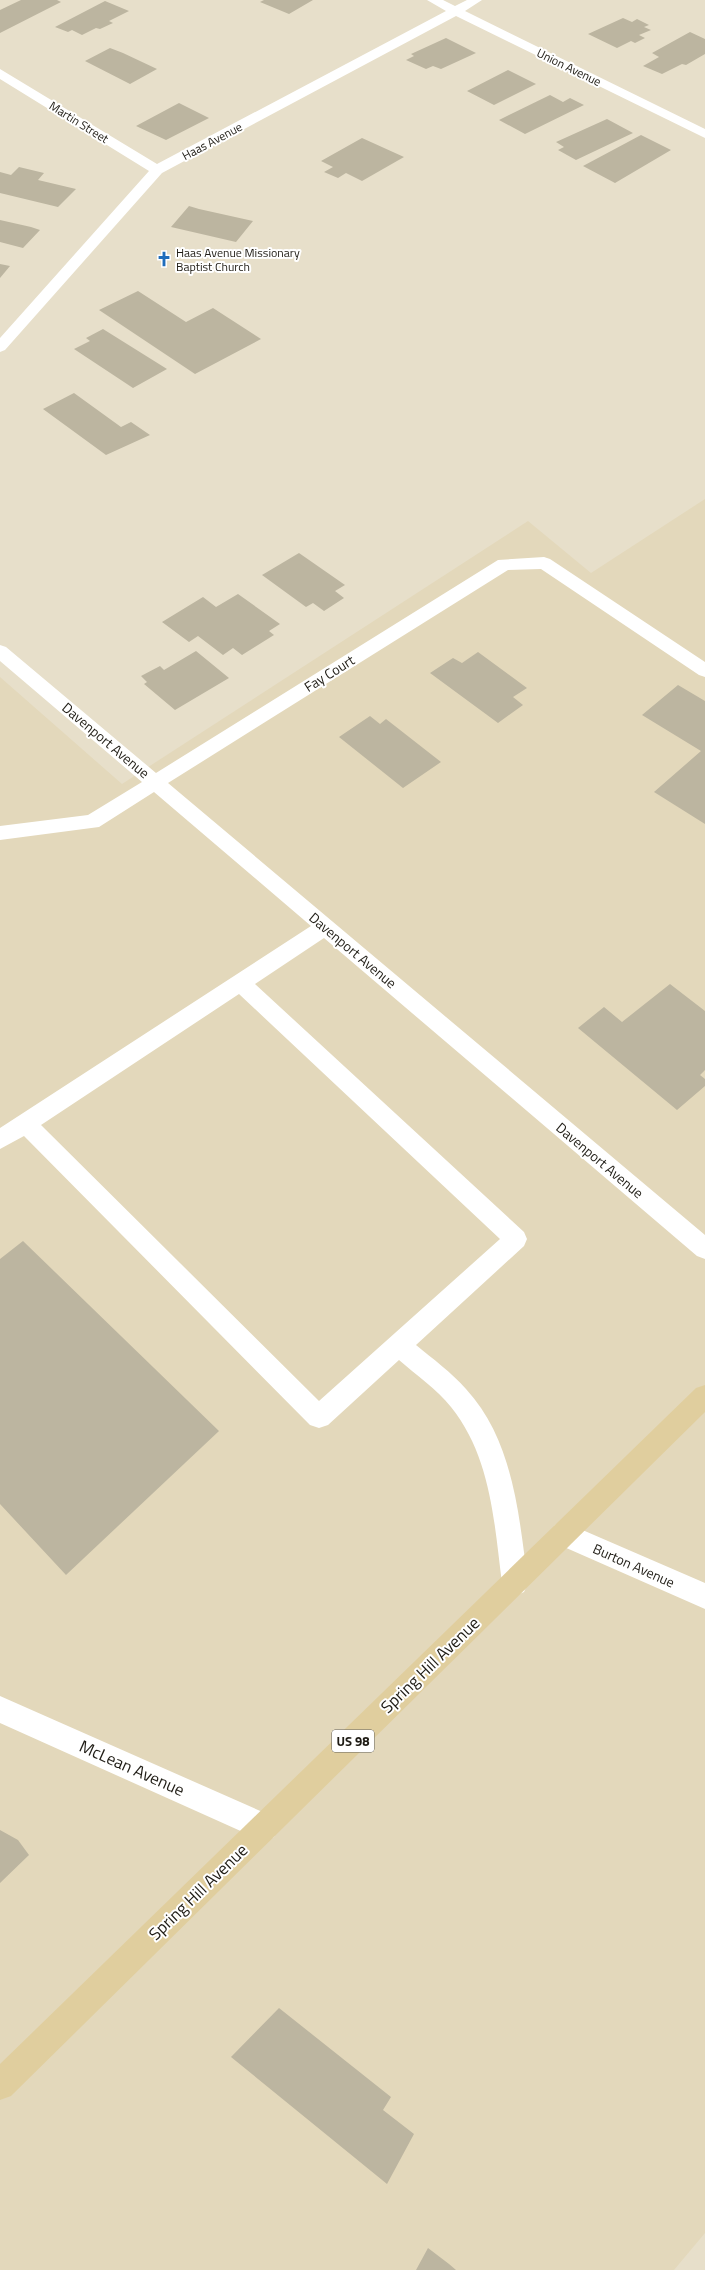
<svg xmlns="http://www.w3.org/2000/svg" width="705" height="2270" viewBox="0 0 705 2270" font-family="'Titillium Web',sans-serif">
  <style>
    .built { fill: #e3d8bb }
    .building { fill: #bcb5a0 }
    .lines { fill: none; stroke-linecap: round; stroke-linejoin: round }
    .minor { fill: #fff; fill-rule: evenodd }
    .major { fill: #e0ce9e; fill-rule: evenodd }
    .labels { text-anchor: middle; dominant-baseline: central; stroke-width: 4; stroke-linejoin: round; paint-order: stroke }
    .far-street-label { font-size: 12px; fill: #1f1c15; stroke: #fff }
    .far-poi-label { font-size: 12px; fill: #1f1c15; stroke: #fff; text-anchor: start }
    .shield { fill: #fff; stroke: #62605b; stroke-width: 1 }
    .shield-label { font-size: 13px; font-weight: bold; fill: #1f1c15 }
    .street-label { font-size: 14px; fill: #1f1c15; stroke: #fff }
    .near-street-label { font-size: 17px; fill: #1f1c15; stroke: #fff }
  </style>
  <rect width="100%" height="100%" fill="#e7dfca"/>
  <path class="built" d="M705,499V2233L674,2270H0V677L122,784L528,521L591,573Z"/>
  <path class="building" d="M21,0H57L61,2L0,33V10Z
    M264,0H313L289,14L260,2Z
    M105,1L129,11L109,21L113,23L100,29L96,28L82,35L72,30L68,32L55,27Z
    M623,18L632,22L637,19L649,25L644,27L651,30L639,35L645,38L635,43L631,41L617,48L588,34Z
    M690,32L705,39V54L686,65L682,64L662,74L643,66L659,57L652,53Z
    M446,38L476,53L441,69L433,66L426,69L406,60L414,56L411,54Z
    M110,48L123,53L157,69L130,84L85,61Z
    M508,70L536,84L494,105L467,91Z
    M550,95L563,102L570,98L584,105L525,134L499,120Z
    M179,103L209,118L166,140L136,126Z
    M607,119L633,133L576,160L558,150L564,147L556,142Z
    M641,135L671,150L615,183L583,166Z
    M362,138L404,157L362,181L346,173L338,178L324,172L333,167L321,161Z
    M19,167L44,173L38,180L76,189L58,207L0,193V172L11,175Z
    M189,206L199,209L253,221L236,242L171,227Z
    M0,220L31,227L40,230L23,248L0,242Z
    M0,264L10,266L0,278Z
    M138,291L186,322L213,308L261,339L195,374L99,310Z
    M103,329L167,369L133,388L74,349L90,341L86,338Z
    M74,393L121,427L131,422L150,435L106,455L43,409Z
    M299,553L345,585L335,591L344,598L324,611L313,603L306,607L262,575Z
    M238,594L280,624L269,631L274,635L242,655L233,648L223,655L198,636L189,642L162,622L203,597L216,607Z
    M196,651L229,678L175,710L144,684L147,682L141,676L160,666L164,670Z
    M478,652L527,688L513,697L523,705L498,723L430,673L453,658L462,663Z
    M678,685L705,701V824L654,792L701,751L642,715Z
    M370,716L380,724L386,719L441,762L403,788L339,737Z
    M670,984L705,1011V1070L700,1075L705,1079V1086L677,1110L578,1028L604,1007L622,1022Z
    M23,1241L219,1431L66,1575L0,1504V1259Z
    M0,1830L18,1840L29,1855L0,1883Z
    M279,2008L391,2097L383,2110L414,2134L387,2184L231,2057Z
    M428,2248L449,2264L456,2270H416Z"/>
  <g class="lines">
    <path class="minor" d="M427,0H443L455,6L467,0H482L465,11L705,129V138L456,16L162,173L5,350L0,352V338L149,171L0,79V69L157,164L446,11Z
      M544,557L550,559L705,662V677L699,675L541,569L508,570L168,783L705,1235V1259L697,1256L324,938L255,984L524,1232L527,1239L524,1246L416,1345C433,1359 451,1372 466,1389C514,1441 519,1517 528,1583L524,1592L515,1596L506,1592L502,1583C494,1521 491,1457 451,1407C437,1389 416,1375 399,1360L328,1425L319,1428L310,1425L24,1136L0,1149V1128L311,926L154,792L99,827L0,840V826L88,815L142,782L0,661V645L6,647L156,773L498,560ZM239,994L500,1239L319,1401L41,1125Z
      M564,1522L705,1583V1609L555,1543L551,1534L555,1525Z
      M0,1696L274,1817L278,1827L274,1837L264,1841L254,1837L0,1723Z"/>
    <path class="major" d="M705,1385V1412L11,2096L0,2100V2064L696,1388Z"/>
  </g>
  <defs>
    <g id="church-bare" transform="scale(1.2)"><path d="M-1.2-6h2.4v3.5h3.3v2.4h-3.3V6h-2.4V-.1h-3.3v-2.4h3.3Z" fill="#1f6dbc" stroke="#fff" stroke-width="2.5" paint-order="stroke"/></g>
  </defs>
  <g fill-rule="evenodd">
    <use href="#church-bare" x="164" y="259"/>
  </g>
  <g class="labels">
    <g class="far-street-label">
      <text transform="translate(569 67) rotate(26)">Union Avenue</text>
      <text transform="translate(79 122) rotate(32)">Martin Street</text>
      <text transform="translate(212 141) rotate(-28)">Haas Avenue</text>
    </g>
    <g class="far-poi-label">
      <text x="176" y="252">Haas Avenue Missionary<tspan x="176" dy="14">Baptist Church</tspan></text>
    </g>
    <rect class="shield" x="332" y="1730" width="42" height="22" rx="3"/>
    <g class="shield-label">
      <text x="353" y="1741">US 98</text>
    </g>
    <g class="street-label">
      <text transform="translate(329 673) rotate(-32)">Fay Court</text>
      <text transform="translate(106 740) rotate(40)">Davenport Avenue</text>
      <text transform="translate(353 950) rotate(40)">Davenport Avenue</text>
      <text transform="translate(600 1160) rotate(40)">Davenport Avenue</text>
      <text transform="translate(634 1565) rotate(24)">Burton Avenue</text>
    </g>
    <g class="near-street-label">
      <text transform="translate(430 1665) rotate(-44)">Spring Hill Avenue</text>
      <text transform="translate(132 1768) rotate(24)">McLean Avenue</text>
      <text transform="translate(198 1892) rotate(-44)">Spring Hill Avenue</text>
    </g>
  </g>
</svg>
